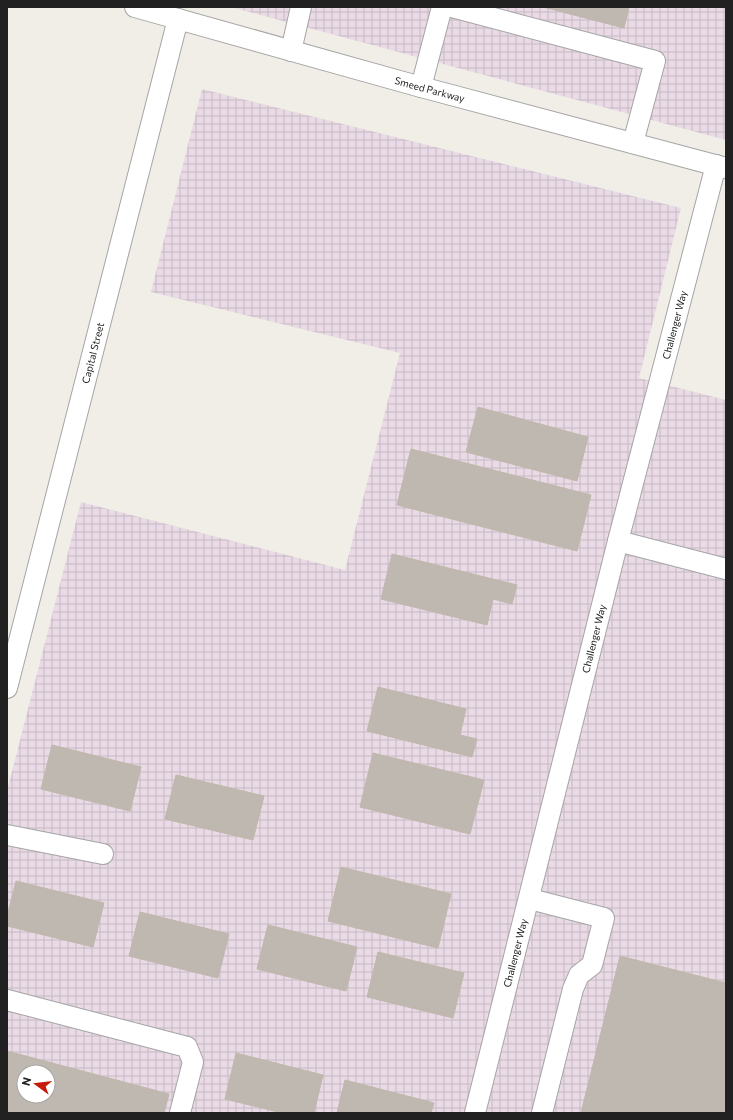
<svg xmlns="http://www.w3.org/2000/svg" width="733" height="1120" viewBox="0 0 733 1120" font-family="Commissioner,sans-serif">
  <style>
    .industrial { fill: url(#industrial-grid); fill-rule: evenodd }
    .building { fill: #beb8b1; stroke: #c2b7ab; fill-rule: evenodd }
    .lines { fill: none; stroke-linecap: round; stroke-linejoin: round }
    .minor-casing { stroke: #a5a5a5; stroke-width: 22 }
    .minor { stroke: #fff; stroke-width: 20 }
    .labels { text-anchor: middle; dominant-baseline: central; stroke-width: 3; stroke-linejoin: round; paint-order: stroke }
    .street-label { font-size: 10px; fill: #212121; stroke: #fff }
  </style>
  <defs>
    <pattern id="industrial-grid" width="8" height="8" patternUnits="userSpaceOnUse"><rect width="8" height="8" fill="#e9dae5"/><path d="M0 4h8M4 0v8" fill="none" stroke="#c8bbc4"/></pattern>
  </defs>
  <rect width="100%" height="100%" fill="#f1eee8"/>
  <path class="industrial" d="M231,7H726V140Z
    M202,89L681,208L639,378L726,400V1113H7V791L81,502L345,570L400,353L151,292ZM24,1072H48V1096H24Z"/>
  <path class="building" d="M543,7H629L624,28Z
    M478,407L588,437L577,481L466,452Z
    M411,449L591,495L577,551L397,505Z
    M392,554L517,585L512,604L493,599L487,625L381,599Z
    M378,687L466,709L460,735L477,739L472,757L367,731Z
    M52,745L141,767L130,811L41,789Z
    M373,753L484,780L470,834L360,807Z
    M176,775L264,796L253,840L165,819Z
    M341,867L451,894L438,948L328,921Z
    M16,881L104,903L93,947L7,926V917Z
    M140,912L229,934L218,978L129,956Z
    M268,925L357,947L346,991L257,969Z
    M378,952L464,973L453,1018L367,997Z
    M620,956L726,983V1113H581Z
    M7,1051L169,1094L164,1113H7ZM24,1072H48V1096H24Z
    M236,1053L323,1075L314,1113H282L225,1099Z
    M345,1080L434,1103L431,1113H337Z"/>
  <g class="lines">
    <g class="minor-casing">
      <g id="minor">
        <path id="s1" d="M135,7L421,87L726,168"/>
        <path d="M452,7L655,61L633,143"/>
        <path d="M291,51L301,7"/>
        <path d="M421,87L442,7"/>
        <path d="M618,541L726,569"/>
        <path id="s2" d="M7,688L178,19"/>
        <path d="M7,835L103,854"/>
        <path d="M530,899L604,918L592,965L579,975L573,989L542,1113"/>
        <path d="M7,1000L187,1047L193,1062L180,1113"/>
        <path id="s3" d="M475,1113L618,541L716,165"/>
      </g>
    </g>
    <use href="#minor" class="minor"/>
  </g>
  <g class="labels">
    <g class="street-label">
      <text stroke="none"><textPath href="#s1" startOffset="306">Smeed Parkway</textPath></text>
      <text stroke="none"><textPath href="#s3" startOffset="813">Challenger Way</textPath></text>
      <text stroke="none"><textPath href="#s2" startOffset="346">Capital Street</textPath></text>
      <text stroke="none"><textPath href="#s3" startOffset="489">Challenger Way</textPath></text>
      <text stroke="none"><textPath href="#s3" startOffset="165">Challenger Way</textPath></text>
    </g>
  </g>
  <rect width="733" height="1120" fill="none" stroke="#212121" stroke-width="16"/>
  <g transform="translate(36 1084) rotate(285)"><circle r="19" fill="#ffffff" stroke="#a6a6a6"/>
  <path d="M0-3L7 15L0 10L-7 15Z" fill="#c71a0b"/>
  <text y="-6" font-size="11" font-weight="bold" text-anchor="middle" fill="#212121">N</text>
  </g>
</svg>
